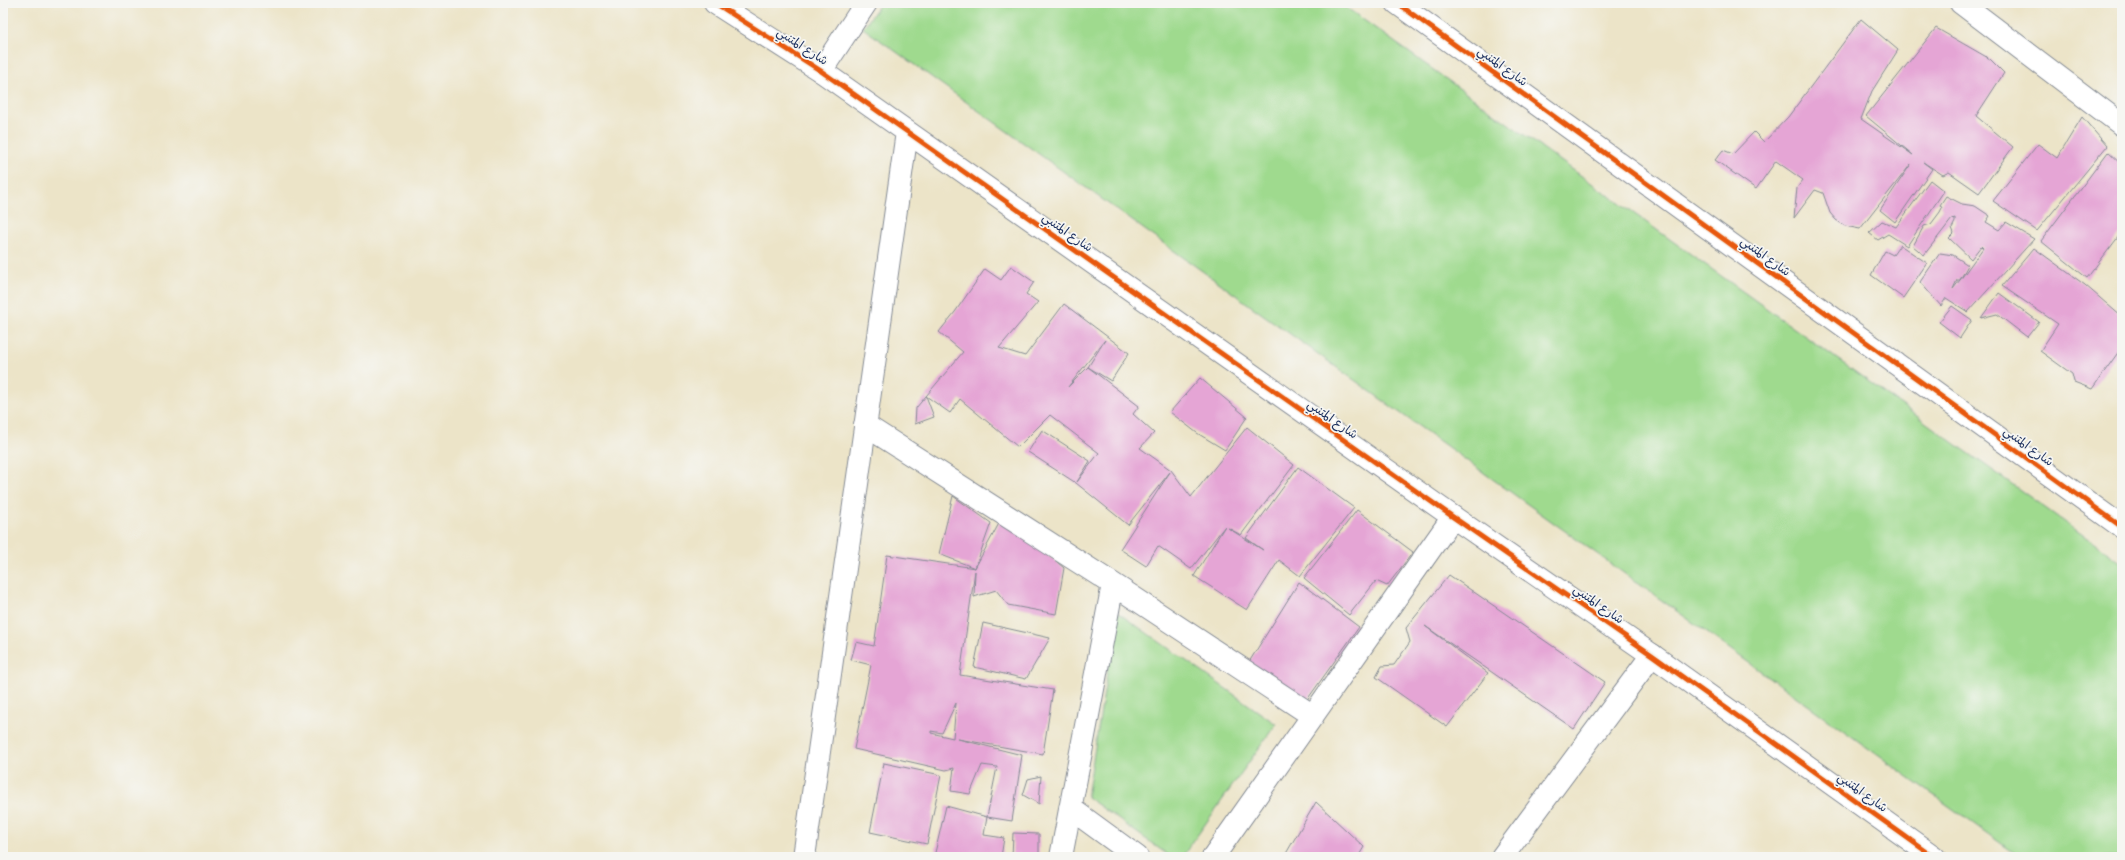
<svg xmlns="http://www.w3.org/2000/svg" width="2125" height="860" viewBox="0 0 2125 860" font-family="Mynerve,'Playpen Sans Arabic',sans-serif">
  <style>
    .green { fill: #9fda8e; stroke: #5d8476 }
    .building { fill: #e5a5d5; fill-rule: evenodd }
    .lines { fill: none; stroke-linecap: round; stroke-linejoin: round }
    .street-casing { stroke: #848a93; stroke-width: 24 }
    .secondary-casing { stroke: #848a93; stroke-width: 24 }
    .street { stroke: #fff; stroke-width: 22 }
    .secondary { stroke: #fff; stroke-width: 22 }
    .cycleway-casing { stroke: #f6f6f2; stroke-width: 8 }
    .cycleway { stroke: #e8590c; stroke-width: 5 }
    .labels { text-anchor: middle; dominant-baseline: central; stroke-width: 3.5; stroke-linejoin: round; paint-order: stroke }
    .street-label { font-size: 12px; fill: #1b2f5e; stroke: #f6f6f2 }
  </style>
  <rect width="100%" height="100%" fill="#f6f6f2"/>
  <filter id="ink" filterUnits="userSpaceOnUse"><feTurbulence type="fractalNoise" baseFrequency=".025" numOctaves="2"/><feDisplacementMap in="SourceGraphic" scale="8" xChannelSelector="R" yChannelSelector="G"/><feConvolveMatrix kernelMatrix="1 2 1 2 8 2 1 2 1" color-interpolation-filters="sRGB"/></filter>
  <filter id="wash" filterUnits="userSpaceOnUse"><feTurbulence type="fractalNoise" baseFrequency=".012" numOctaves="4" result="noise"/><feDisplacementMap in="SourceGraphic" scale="16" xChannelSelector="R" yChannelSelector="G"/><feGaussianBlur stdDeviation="0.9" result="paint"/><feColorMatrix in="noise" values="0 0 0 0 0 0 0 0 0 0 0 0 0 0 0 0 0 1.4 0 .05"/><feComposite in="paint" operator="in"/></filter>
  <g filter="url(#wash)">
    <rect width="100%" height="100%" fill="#ece4c8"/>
    <path class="green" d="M881,3H1340L2122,563V857H2020L863,28Z
      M1117,612L1276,724L1182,857H1171L1087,797Z"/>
    <g id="blocks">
      <path class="building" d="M1861,19L1898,50L1872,91L1861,119L1913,155L1866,116L1936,28L1990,59L2004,73L1976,116L2013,147L1979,193L1949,172L1943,175L1923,162L1932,169L1895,222L1880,210L1911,164L1860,229L1845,226L1836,220L1830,213L1823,193L1815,190L1794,218L1797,188L1803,180L1776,161L1756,189L1715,160L1723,150L1733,154L1754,132L1764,142L1788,117Z
        M2082,117L2107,146L2037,231L1993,201L2038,144L2057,158Z
        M2108,152L2122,165V232L2087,278L2041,241Z
        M1930,180L1944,191L1907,246L1888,234L1878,240L1869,233L1882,221L1896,227Z
        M1946,196L1962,204L1975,206L1990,216L1986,222L1999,230L2006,222L2034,239L1968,312L1946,298L1941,306L1920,282L1940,253L1953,255L1968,265L1960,280H1957L1953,289L1960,280L1983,248L1981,246L1971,259L1949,238L1954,233L1952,228L1955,222V218L1952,219L1924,255L1913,246L1924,226L1931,224L1940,212L1942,208L1940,205Z
        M1900,245L1927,263L1903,298L1871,275L1885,251L1893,255Z
        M2034,248L2085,285L2122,317V347L2092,389L2074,382L2072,374L2040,351L2058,324L2002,286Z
        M1011,266L1034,282L1026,294L1038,302L999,348L1025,356L1064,304L1129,353L1111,381L1088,367L1139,406L1133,414L1154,433L1140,448L1171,470L1191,497L1247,427L1294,465L1241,535L1228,528L1263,550L1246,538L1298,467L1354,508L1300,576L1279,560L1247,610L1194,576L1225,526L1191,569L1158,546L1146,566L1120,549L1170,472L1128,525L1076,483L1028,452L1042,430L1090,461L1077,482L1099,453L1050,415L1018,447L960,399L950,413L926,396L934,417L915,424L916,408L963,352L939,332L955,312L985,269L1001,280ZM1105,340L1088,367L1068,387Z
        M1999,293L2039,322L2027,337L1997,314L1981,318Z
        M1952,306L1972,320L1960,338L1939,322Z
        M1200,378L1247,417L1225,450L1197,433L1170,412Z
        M953,496L991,523L975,568L1003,516L1064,568L1056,614L1008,605L996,590L974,597L975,571L960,675L1053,690L1043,754L958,739L1022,755L1012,821L987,817L997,767L982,765L970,794L951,791L954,768L946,770L854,749L871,665L851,660L856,642L874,646L887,555L975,568L939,554ZM956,703L953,738L931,733V731L942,733Z
        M1357,510L1413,552L1387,586L1376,581L1349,615L1304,578Z
        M1449,575L1605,682L1574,729L1425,626L1488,673L1447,727L1376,677L1382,666L1394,665L1410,642L1406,628Z
        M1299,582L1359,627L1304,704L1249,662Z
        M983,623L1050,638L1026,679L974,667Z
        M884,763L941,775L927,844L870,832Z
        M1041,776L1039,804L1023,795L1028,779Z
        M1316,802L1364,847L1358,857H1284Z
        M946,806L987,817L984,835L1004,838L1001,857H934Z
        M1013,833L1039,834V857H1012Z"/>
    </g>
  </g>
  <g filter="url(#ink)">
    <use href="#blocks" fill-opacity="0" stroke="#848a93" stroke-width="1"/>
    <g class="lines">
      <g class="street-casing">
        <path id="street" d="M1961,3L2122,125
          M821,71L866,3
          M865,425L1113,584L1313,716
          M1070,808L1137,857
          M1061,857L1113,584
          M1213,857L1453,517
          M1502,857L1652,655"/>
      </g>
      <g class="secondary-casing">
        <path id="secondary" d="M715,3L821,71L1453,517L1652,655L1934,857
          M1397,3L2122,527
          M804,857L907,132"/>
      </g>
      <use href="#street" class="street"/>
      <use href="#secondary" class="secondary"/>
      <g class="cycleway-casing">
        <path id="cycleway" d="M715,3L821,71L1453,517L1652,655L1934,857
          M1397,3L2122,527"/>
      </g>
      <use href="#cycleway" class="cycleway"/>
    </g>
  </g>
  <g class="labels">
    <g class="street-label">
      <text transform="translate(802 47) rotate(33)">شارع المتنبي</text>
      <text transform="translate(1502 67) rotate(36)">شارع المتنبي</text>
      <text transform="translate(1067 233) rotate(35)">شارع المتنبي</text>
      <text transform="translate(1765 257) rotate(36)">شارع المتنبي</text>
      <text transform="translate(1332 420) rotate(35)">شارع المتنبي</text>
      <text transform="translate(2028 447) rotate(36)">شارع المتنبي</text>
      <text transform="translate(1598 605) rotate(35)">شارع المتنبي</text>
      <text transform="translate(1862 793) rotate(36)">شارع المتنبي</text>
    </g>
  </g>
  <rect width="2125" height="860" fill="none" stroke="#f6f6f2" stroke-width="16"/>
</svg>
